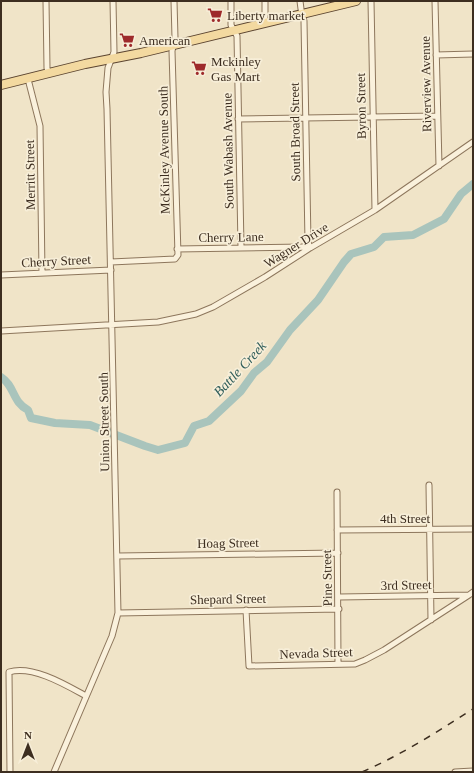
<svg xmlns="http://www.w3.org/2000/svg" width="474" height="773" viewBox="0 0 474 773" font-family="'Times New Roman',serif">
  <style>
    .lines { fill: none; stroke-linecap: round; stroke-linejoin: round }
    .river { stroke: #a9c4bc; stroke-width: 8 }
    .minor-casing { stroke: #8d765c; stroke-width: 7 }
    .primary-casing { stroke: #5b4430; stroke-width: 10 }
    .minor { stroke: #faf1dc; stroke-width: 5 }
    .primary { stroke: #f3d9a0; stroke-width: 8 }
    .rail { stroke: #3d2e20; stroke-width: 1.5; stroke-dasharray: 7 7; stroke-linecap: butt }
    .labels { text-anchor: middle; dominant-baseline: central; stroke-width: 3.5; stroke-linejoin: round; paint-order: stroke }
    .poi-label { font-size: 13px; fill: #3d2e20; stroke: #f7eed8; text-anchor: start }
    .street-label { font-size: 13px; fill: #3d2e20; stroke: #f7eed8 }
    .water-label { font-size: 14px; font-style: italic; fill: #2f5d5a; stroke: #f7eed8 }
  </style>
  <rect width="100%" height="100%" fill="#f0e4c8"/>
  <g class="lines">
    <path class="river" d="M1,377C15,386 12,402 28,410L31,418L55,423L90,425L145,446L158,450L185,443L194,426L209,421L241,391L254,373L267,362L290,330L318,300L344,262L351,254L374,247L384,237L413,235L444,219L461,194L473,184"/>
    <g class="minor-casing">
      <path id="minor" d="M46,1L47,68L49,74
        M231,1V25L237,36L241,247
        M265,1V23
        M371,1L375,210
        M435,1L439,166
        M436,55L473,54
        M28,79L40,126L42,273
        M238,119L437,116
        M177,249L304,247L310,248L308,242L304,21L301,9L300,1
        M111,262L175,259L178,255L172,51L175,38L174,1
        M1,275L111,270
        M1,331L158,322L196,314L213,307L265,277L310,248L375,210L473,142
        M429,485L431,620
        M337,492L338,664
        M337,530L473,529
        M118,556L338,553
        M339,597L469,595L473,592
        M246,610L249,666L355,664L365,660L384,650L469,595
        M118,613L339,609
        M10,772L9,672C33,665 66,685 86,696
        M54,772L112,636L118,613L107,109L106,92L108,68L114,52L113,1
        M455,772L473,771"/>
    </g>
    <g class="primary-casing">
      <path id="primary" d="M1,85L85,64L141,53L356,1"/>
    </g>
    <use href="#minor" class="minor"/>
    <use href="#primary" class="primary"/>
    <path class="rail" d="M362,772C401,755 437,732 473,709"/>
  </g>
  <defs>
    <g id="supermarket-bare" transform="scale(1.2)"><path d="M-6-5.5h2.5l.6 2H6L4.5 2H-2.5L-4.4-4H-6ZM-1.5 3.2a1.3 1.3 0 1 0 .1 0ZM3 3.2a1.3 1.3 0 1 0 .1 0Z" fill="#9e2a2b" stroke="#f7eed8" stroke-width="2.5" paint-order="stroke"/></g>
  </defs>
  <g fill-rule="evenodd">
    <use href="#supermarket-bare" x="215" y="15"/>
    <use href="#supermarket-bare" x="127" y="40"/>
    <use href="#supermarket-bare" x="199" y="68"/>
  </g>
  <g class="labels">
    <g class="poi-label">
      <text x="227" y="15">Liberty market</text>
      <text x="139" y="40">American</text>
      <text x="211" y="61">Mckinley<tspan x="211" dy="15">Gas Mart</tspan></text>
    </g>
    <g class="street-label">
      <text transform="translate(426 84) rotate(-91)">Riverview Avenue</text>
      <text transform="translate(361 106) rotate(-91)">Byron Street</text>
      <text transform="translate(295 132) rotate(-91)">South Broad Street</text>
      <text transform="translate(164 150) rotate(-91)">McKinley Avenue South</text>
      <text transform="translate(228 151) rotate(-91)">South Wabash Avenue</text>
      <text transform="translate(30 175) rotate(-91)">Merritt Street</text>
      <text transform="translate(231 237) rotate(-1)">Cherry Lane</text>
      <text transform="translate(296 245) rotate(-32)">Wagner Drive</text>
      <text transform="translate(56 261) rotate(-3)">Cherry Street</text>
      <text transform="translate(104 422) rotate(-91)">Union Street South</text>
      <text x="405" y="518">4th Street</text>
      <text transform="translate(228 543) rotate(-1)">Hoag Street</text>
      <text transform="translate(327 578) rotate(-91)">Pine Street</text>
      <text transform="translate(406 585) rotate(-1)">3rd Street</text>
      <text transform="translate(228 599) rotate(-1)">Shepard Street</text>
      <text transform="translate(316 653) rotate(-2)">Nevada Street</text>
    </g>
    <g class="water-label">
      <text transform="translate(240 369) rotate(-47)">Battle Creek</text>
    </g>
  </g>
  <rect width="474" height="773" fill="none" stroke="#3d2e20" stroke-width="4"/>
  <g transform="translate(28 745)" stroke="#f7eed8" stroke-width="3" paint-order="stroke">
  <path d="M0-3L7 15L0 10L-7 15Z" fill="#3d2e20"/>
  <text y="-6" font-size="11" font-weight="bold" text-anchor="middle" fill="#3d2e20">N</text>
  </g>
</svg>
